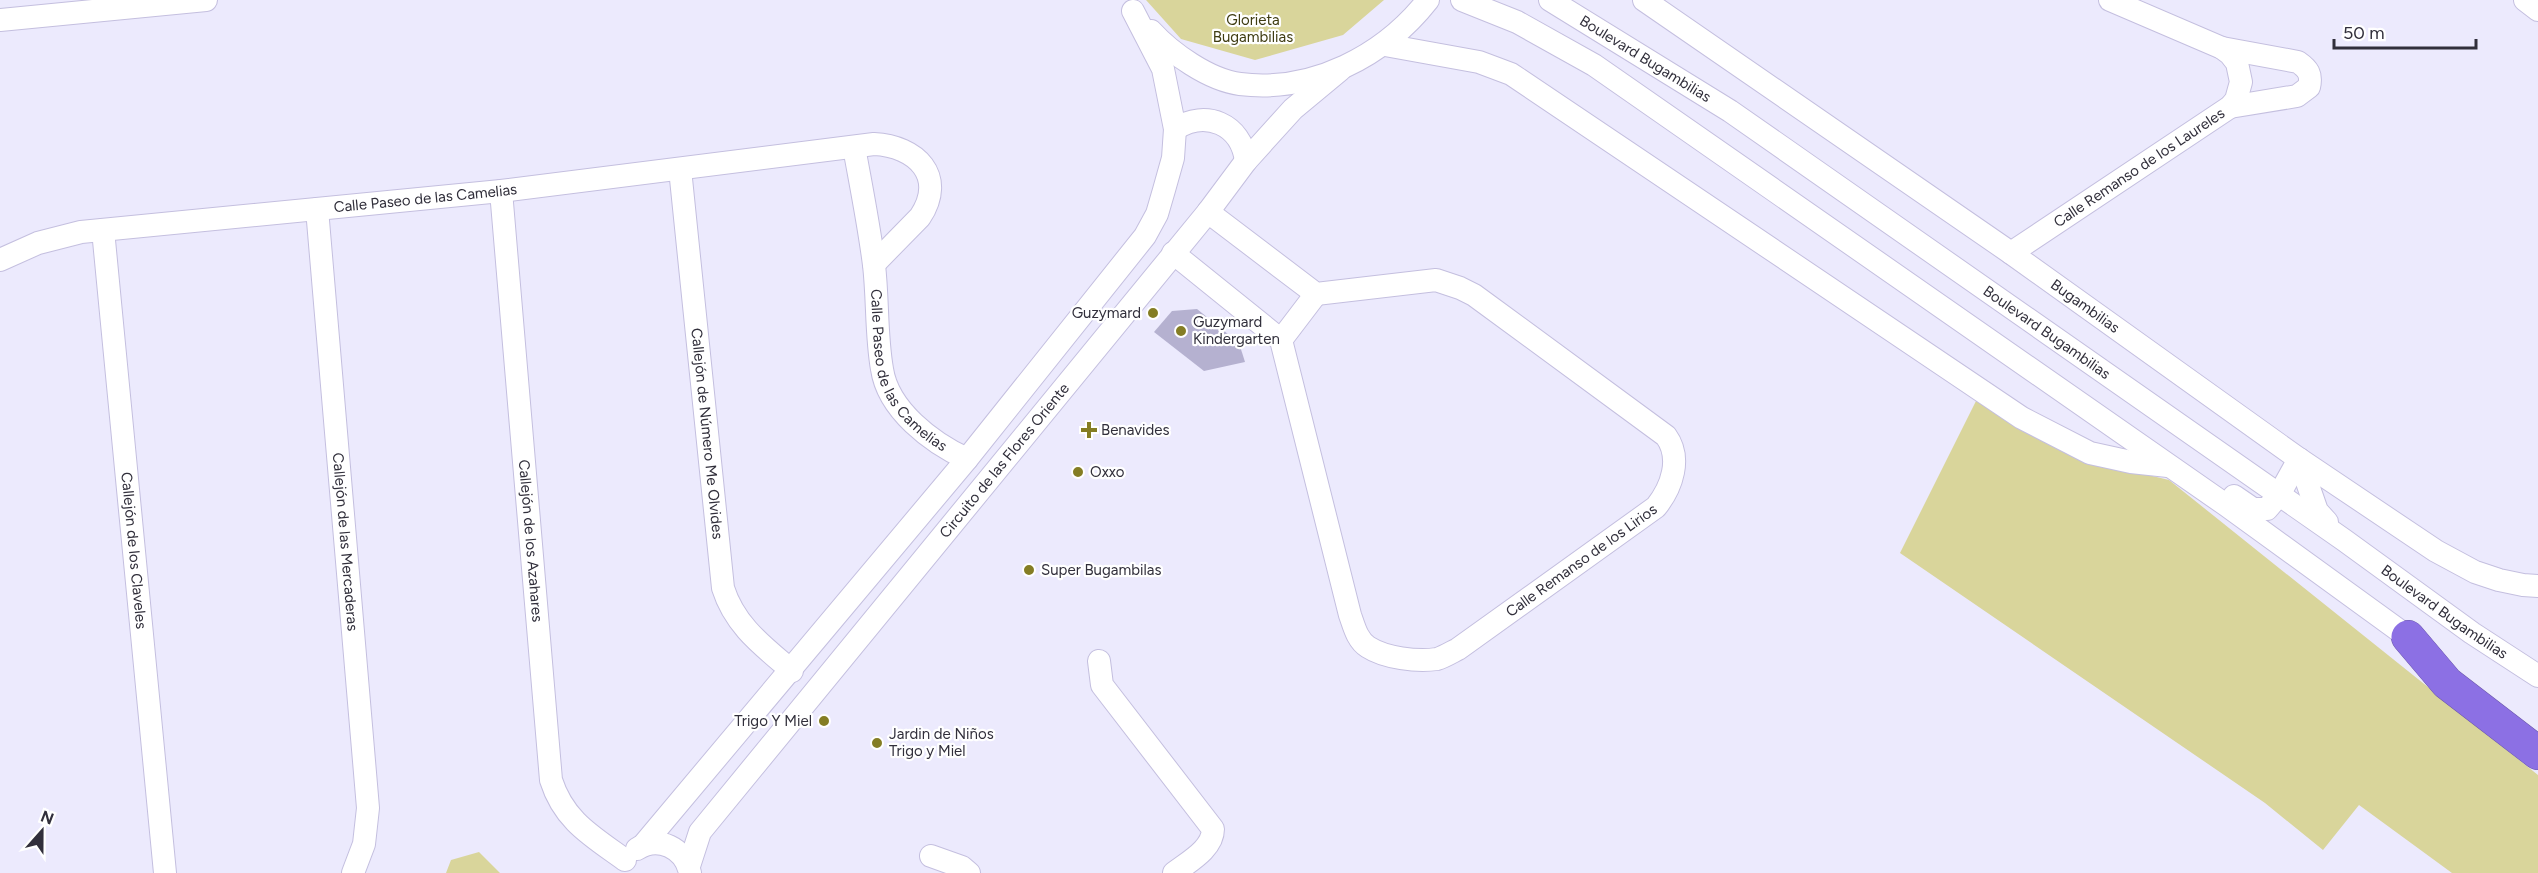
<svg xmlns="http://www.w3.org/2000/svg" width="2538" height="873" viewBox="0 0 2538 873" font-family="Figtree,sans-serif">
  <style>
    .green { fill: #d9d59b }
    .building { fill: #b5b1d0 }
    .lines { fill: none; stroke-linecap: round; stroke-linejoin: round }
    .minor-casing { stroke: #c4bfdf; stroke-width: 24 }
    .highway-casing { stroke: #6c59a9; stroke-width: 34 }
    .minor { stroke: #fff; stroke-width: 22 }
    .highway { stroke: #8c70e4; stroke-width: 33 }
    .poi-dot { fill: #847d24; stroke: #fff; stroke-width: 2 }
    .labels { text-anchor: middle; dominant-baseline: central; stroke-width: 4.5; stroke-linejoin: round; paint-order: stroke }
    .park-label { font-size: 15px; fill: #3f3c12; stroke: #fff }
    .street-label { font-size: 15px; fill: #312f3b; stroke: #fff }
    .poi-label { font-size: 15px; fill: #312f3b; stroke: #fff; text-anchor: start }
  </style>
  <rect width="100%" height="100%" fill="#eceafd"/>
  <path class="green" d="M1146,0H1384L1343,35L1255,60L1181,39Z
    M1977,399L2077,458L2169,480L2538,775V873H2452L2359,805L2323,850L2265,803L1900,553Z
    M479,852L500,873H446L451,860Z"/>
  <path class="building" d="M1197,309L1239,343L1245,362L1204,371L1154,332L1172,311Z"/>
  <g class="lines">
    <g class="minor-casing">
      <g id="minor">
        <path d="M1462,0L1517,22L1594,65L2226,505L2408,637"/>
        <path id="s1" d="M1550,0L1730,111L2344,540L2472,633L2538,676"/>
        <path id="s2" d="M1644,0L2011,253L2299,459L2436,551L2475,572L2499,580L2523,585L2538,586"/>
        <path d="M2525,0L2538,10"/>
        <path d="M0,20L206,0"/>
        <path d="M1151,31C1171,53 1209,80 1240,84C1313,93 1384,56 1428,0"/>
        <path d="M1385,45L1479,62L1511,74L2022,418L2090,453L2131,462L2168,466"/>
        <path d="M2222,48L2298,62C2308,69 2312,74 2309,87L2297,96L2230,107"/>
        <path d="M1175,129C1206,109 1241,124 1246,161"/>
        <path id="s3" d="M854,147C861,186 869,225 874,265C878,299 876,335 882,369C888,410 932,443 967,459"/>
        <path id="s4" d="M680,169L723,588C735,626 763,646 792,671"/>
        <path id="s5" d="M501,191L551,780C564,821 592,836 625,860"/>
        <path id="s6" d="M317,209L368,808L364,844L353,873"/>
        <path id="s7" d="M103,230L165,873"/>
        <path id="s8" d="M1173,253L1281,340L1350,615C1354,626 1357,640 1368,647C1385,658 1417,662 1437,659C1444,657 1452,652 1458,649L1656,507C1672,487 1682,458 1666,436L1474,295L1460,288L1436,280L1316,294L1208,212"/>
        <path id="s9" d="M2011,253L2230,107L2236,100L2241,82L2237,63L2230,54L2222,48L2110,0"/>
        <path id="s10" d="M0,260L38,243L81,232L501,191L874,144C916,146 947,176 920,217L874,264"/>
        <path d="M1281,340L1316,294"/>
        <path d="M2299,459L2317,511L2327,522"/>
        <path d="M2234,496L2253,509H2267L2279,495L2299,459"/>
        <path d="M1099,661L1102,685L1213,829C1213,849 1188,862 1174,873"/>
        <path d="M645,843L967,459L1145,236L1157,214L1164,190L1173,158L1175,129L1163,69L1133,11"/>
        <path d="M637,849C658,835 685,848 690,873"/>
        <path d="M931,856L962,867L969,873"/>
        <path id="s11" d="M689,866L700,832L1208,212L1246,161L1293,109L1340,70"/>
      </g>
    </g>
    <g class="highway-casing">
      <path id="highway" d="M2408,637L2447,683L2538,753"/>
    </g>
    <use href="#minor" class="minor"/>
    <use href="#highway" class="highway"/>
  </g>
  <g class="poi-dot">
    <circle cx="1153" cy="313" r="6"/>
    <circle cx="1181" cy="331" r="6"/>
    <path d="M1086 421h6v6h6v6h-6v6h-6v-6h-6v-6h6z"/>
    <circle cx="1078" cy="472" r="6"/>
    <circle cx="1029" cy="570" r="6"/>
    <circle cx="824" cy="721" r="6"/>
    <circle cx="877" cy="743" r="6"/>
  </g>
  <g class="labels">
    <g class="park-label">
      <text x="1253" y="20">Glorieta<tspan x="1253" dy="17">Bugambilias</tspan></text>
    </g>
    <g class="street-label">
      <text stroke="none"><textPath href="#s1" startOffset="112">Boulevard Bugambilias</textPath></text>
      <text stroke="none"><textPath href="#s9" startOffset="154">Calle Remanso de los Laureles</textPath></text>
      <text stroke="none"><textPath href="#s10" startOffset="432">Calle Paseo de las Camelias</textPath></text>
      <text stroke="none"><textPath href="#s2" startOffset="537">Bugambilias</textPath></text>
      <text stroke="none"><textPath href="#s1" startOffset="598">Boulevard Bugambilias</textPath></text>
      <text stroke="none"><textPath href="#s3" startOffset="236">Calle Paseo de las Camelias</textPath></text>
      <text stroke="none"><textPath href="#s4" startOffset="266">Callejón de Número Me Olvides</textPath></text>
      <text stroke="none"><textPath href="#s11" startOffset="516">Circuito de las Flores Oriente</textPath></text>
      <text stroke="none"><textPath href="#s5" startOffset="351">Callejón de los Azahares</textPath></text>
      <text stroke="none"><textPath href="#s6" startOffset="334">Callejón de las Mercaderas</textPath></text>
      <text stroke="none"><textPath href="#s7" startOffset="322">Callejón de los Claveles</textPath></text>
      <text stroke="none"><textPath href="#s8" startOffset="706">Calle Remanso de los Lirios</textPath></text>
      <text stroke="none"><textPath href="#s1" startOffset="1084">Boulevard Bugambilias</textPath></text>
    </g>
    <g class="poi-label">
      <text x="1141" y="313" text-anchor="end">Guzymard</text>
      <text x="1193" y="322">Guzymard<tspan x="1193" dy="17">Kindergarten</tspan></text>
      <text x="1101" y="430">Benavides</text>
      <text x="1090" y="472">Oxxo</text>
      <text x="1041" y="570">Super Bugambilas</text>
      <text x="812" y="721" text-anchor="end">Trigo Y Miel</text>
      <text x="889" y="734">Jardin de Niños<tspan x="889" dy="17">Trigo y Miel</tspan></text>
    </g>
  </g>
  <g transform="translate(42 831) rotate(21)" stroke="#ffffff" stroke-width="4.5" paint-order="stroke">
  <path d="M0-4.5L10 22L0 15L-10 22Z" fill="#312f3b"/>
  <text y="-9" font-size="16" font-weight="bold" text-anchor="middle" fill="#312f3b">N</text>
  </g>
  <path d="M2334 39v9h142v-9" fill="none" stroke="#312f3b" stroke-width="3"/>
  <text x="2343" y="39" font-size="18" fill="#312f3b" stroke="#ffffff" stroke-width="4.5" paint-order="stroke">50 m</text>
</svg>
